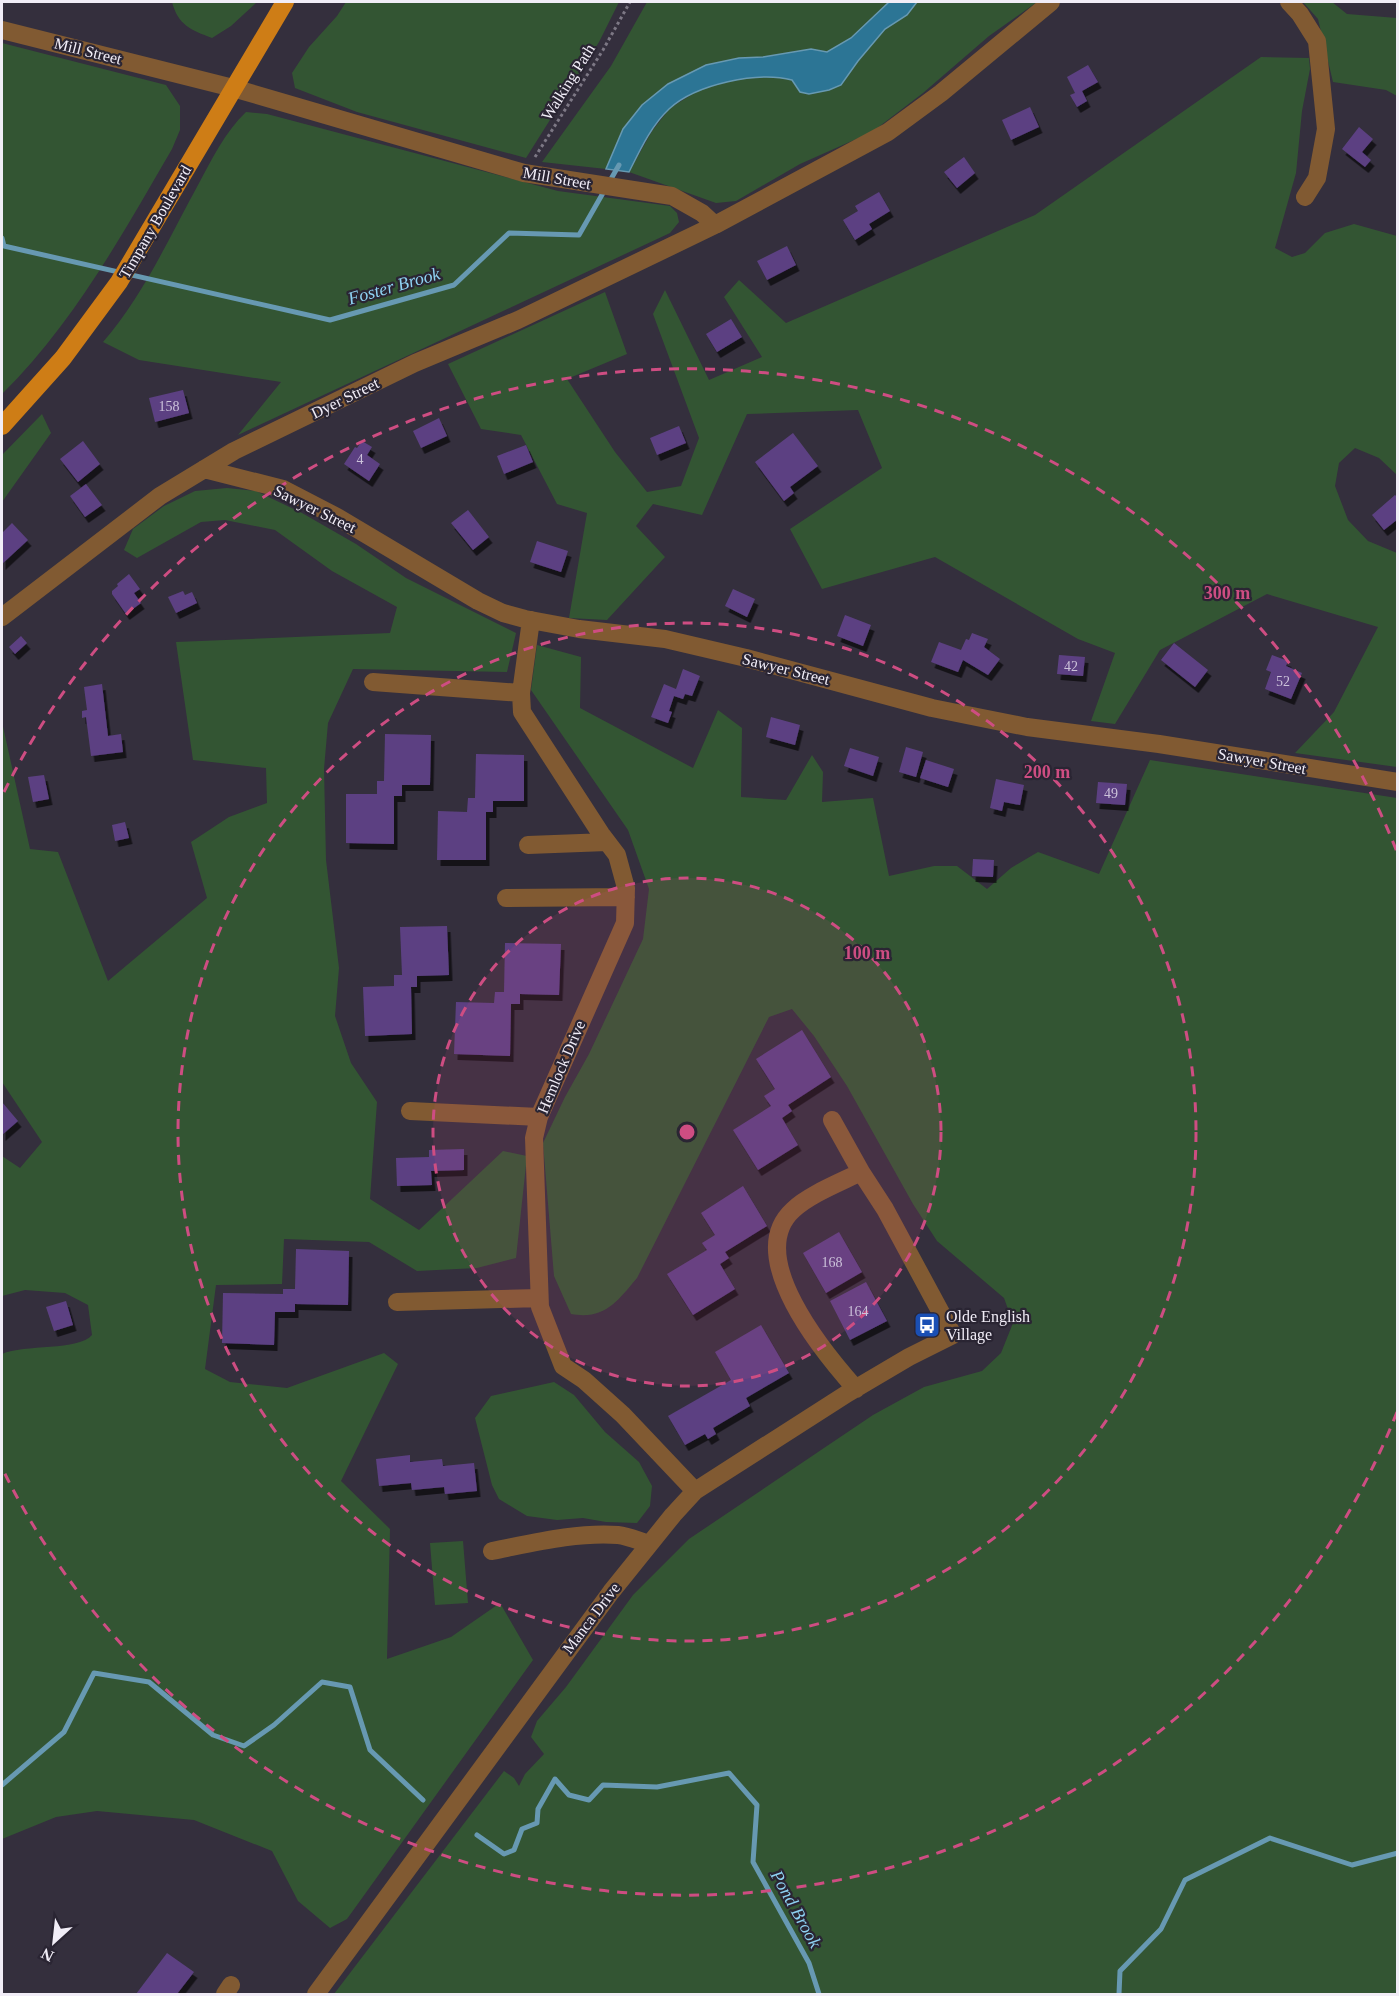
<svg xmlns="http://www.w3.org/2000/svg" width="1399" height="1996" viewBox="0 0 1399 1996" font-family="'Times New Roman',serif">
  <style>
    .green { fill: #353 }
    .water { fill: #2c7595; stroke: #6799b2; stroke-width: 1.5 }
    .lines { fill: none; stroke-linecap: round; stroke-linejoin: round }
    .stream { stroke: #6799b2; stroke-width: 5 }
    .building { fill: #5c4082; filter: url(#shadow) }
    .path { stroke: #7d7885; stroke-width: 3; stroke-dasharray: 3 3; stroke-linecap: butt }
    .minor { stroke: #815a32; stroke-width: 18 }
    .major { stroke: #ce7d16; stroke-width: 18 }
    .ring { fill: none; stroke: #ce4d82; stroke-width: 3; stroke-dasharray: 10 8 }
    .labels { text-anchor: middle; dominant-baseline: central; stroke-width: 4.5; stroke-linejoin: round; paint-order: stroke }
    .number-label { font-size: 14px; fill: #ccc2da }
    .street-label { font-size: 16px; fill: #f1edf7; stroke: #2a2533 }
    .poi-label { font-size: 16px; fill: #f1edf7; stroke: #2a2533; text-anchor: start }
    .water-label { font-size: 18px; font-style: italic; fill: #8ed2f3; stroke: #2a2533 }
    .centre { fill: #ce4d82; stroke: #2a2533; stroke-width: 3 }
    .ring-label { font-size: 18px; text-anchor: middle; font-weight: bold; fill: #ce4d82; stroke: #2a2533; stroke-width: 4.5; stroke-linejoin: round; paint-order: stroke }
  </style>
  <defs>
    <filter id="shadow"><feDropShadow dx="3.5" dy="6" stdDeviation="0" flood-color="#0009"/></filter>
  </defs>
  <rect width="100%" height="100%" fill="#342f3d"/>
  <path class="green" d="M172,2H257L231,26L212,38C191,30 178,25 172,2Z
    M346,2H619L599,42L526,158L357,112L295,88L292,73L309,47L337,16Z
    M647,2H1037L989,36L923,93L872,132L800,164L736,201L716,203L629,172L652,131L670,108L691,95L669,99L606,169L542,162L611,66Z
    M1303,2H1332L1347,14L1397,18V96L1386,90L1333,82L1318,19Z
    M2,43L166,85L180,106V130L172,149C122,235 73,324 2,394Z
    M1261,57L1309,58L1310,69L1302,111L1296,173L1275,248L1292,257L1305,253L1325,233L1354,224L1397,236V475L1379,458L1355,448L1339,463L1335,486L1348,520L1368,541L1397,553V767L1295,753L1334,712L1378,627L1267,594L1160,650L1115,724L1091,721L1115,653L1078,639L935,557L822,589L790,529L882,468L858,410L747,414L702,515L653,504L636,526L665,557L607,620L569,618L587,513L557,504L521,435L481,429L448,364L605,292L627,354L567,379L615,452L647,492L681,486L699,438L653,314L665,290L709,380L762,357L724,297L739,280L786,323L1035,215Z
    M246,112L267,114L558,191L670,206L677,213L679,222L670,233L238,435L281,382L139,360L103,342C143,296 169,238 198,185C212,159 225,132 246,112Z
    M42,414L51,433L2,502V455Z
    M227,488L256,491L302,513L356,544L406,578L516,633L507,672L353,669L328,723L324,769L326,860L339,968L335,1016L351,1063L377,1102L370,1199L419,1230L503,1151L527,1156L516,1258L477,1268L417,1271L369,1242L284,1239L282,1284L216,1285L205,1369L230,1382L287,1388L384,1353L398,1364L341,1481L390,1529L387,1659L451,1637L500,1603L533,1660L347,1919L330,1928L298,1901L272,1851L194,1820L97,1811L56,1817L2,1839V1354C24,1344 79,1351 92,1335L88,1305L65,1293L25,1290L2,1296V1156L20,1168L42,1142L2,1082V722L30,849L58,852L108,981L207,898L191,842L229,817L267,803L266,768L193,760L176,642L390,633L397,607L332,571L275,530L225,520L201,522L137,558L124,550L133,529L164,506L195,491Z
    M537,645L581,657L580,708L693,768L718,710L742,728L741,797L786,800L812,755L823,772L822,802L873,798L889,876L934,866H957L987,889L1011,868L1038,852L1099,874L1150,760L1397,798V1994H334L504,1771L514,1778L519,1786L525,1774L544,1754L531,1737L537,1721L566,1687L633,1595L689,1539L873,1415L924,1387L982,1371L1001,1353L1013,1323L1004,1298L937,1241L913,1204L847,1086L814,1036L792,1009L769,1017L637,1278C617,1302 604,1320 571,1314L554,1276L543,1143L565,1097L589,1054L643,939L649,889L628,830L531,690Z
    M554,1382L574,1395L605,1432L639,1462L652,1486L650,1506L637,1523L606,1522L583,1518L557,1520L527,1516L499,1499L492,1485L475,1418L491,1396Z
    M463,1541L468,1603L435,1605L430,1543Z"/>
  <path class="water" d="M889,2H917L907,15L885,29L858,61L841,85L829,90L809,94L800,92L792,80C758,71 696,84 669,109C651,126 640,150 629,172L606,169L623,129L642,105L668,84L706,65L739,58L763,57L811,49L827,52L851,38Z"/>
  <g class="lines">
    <path class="stream" d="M2,238L4,246L330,320L454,285L509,233L579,235L619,165
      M2,1785L64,1732L94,1673L149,1682L213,1735L244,1746L274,1725L322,1682L350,1687L370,1750L423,1800
      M477,1835L504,1854L514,1850L522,1829L537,1823L538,1809L555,1779L569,1795L589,1800L603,1785L657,1787L729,1773L757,1805L753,1862L809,1963L819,1994
      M1119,1994L1120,1971L1161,1929L1185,1880L1270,1838L1352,1865L1398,1853"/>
  </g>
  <path class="building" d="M1088,65L1098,82L1082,91L1087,101L1077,107L1070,95L1075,93L1067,77Z
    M1030,107L1039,127L1011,140L1002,120Z
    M1359,127L1373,139L1362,152L1371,160L1365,167L1342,149Z
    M964,157L975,173L957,188L944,172Z
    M879,192L890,211L869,224L872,229L855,240L843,220L858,211L855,206Z
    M787,246L796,265L767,280L757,261Z
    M731,319L742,337L717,352L706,334Z
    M183,390L189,413L155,422L149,398Z
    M439,418L447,436L421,448L413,431Z
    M679,426L686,443L657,455L650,438Z
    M793,433L818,466L790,487L794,493L784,501L755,462Z
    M83,441L100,464L78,482L60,459Z
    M362,441L372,447L367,455L380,464L369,481L344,464L355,447L357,448Z
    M526,445L533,462L504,474L497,456Z
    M86,484L102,505L85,517L70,496Z
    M1395,495L1398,498V519L1384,530L1372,515Z
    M468,510L489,537L473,550L451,523Z
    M12,523L28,540L2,564V533Z
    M537,541L568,551L561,572L530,562Z
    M129,574L140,589L134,593L141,603L126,614L112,594V591L118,586L117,584Z
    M733,589L755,599L747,617L725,606Z
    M183,591L185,595L192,592L197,603L176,613L168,597Z
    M845,615L871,625L863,646L837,636Z
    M972,633L988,639L984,647L1000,659L988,675L963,660L958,672L931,662L939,642L961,650L966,639L969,640Z
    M21,636L27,643L15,654L9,647Z
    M1174,643L1208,670L1195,687L1161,660Z
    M1059,655L1085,657L1083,676L1057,674Z
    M1272,655L1288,661L1286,666L1302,673L1291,699L1265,689L1271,672L1266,670Z
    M683,669L700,676L692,696L685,694L683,699L674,696L669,711L672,712L668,723L651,717L664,684L676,689Z
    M102,684L108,736L121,734L123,752L91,756L86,717L82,718V711L87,710L84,687Z
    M771,717L800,725L795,745L766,737Z
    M385,734L431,735L430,785H402V796H394V844L346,843V794H377V781H384Z
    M906,747L923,752L916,777L899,772Z
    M850,748L879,757L873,776L844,766Z
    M476,754L524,755V801H493V812H486V860H437L438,811L467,812L468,798H475Z
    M926,760L954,769L948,787L920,778Z
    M44,775L49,799L33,802L28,777Z
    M996,779L1024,785L1020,805L1004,802L1002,811L990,808Z
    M1098,782L1127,784L1125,805L1096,803Z
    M125,822L129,838L115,841L112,825Z
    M973,859L994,860L993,877L972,876Z
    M447,926L449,975L417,976V987H411L412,1034L365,1036L363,987L394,986V975H402L400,927Z
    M505,943L561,944L559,995L520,994V1004H511L510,1056L454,1054L456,1002L494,1003L495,992H504Z
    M802,1030L831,1077L788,1105L792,1111L782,1118L798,1145L758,1170L733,1130L771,1106L764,1096L775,1089L756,1059Z
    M2,1102L18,1121L2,1135Z
    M464,1149V1170L431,1171L432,1185L397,1186L396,1158L429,1157V1150Z
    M743,1186L767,1226L725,1252L729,1258L720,1264L735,1289L693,1315L667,1274L707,1250L702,1243L715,1235L701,1213Z
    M839,1232L862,1272L826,1293L803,1253Z
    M296,1249L349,1251L348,1305L295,1304V1312H275L274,1345L222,1343L223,1293L283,1294V1289H295Z
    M866,1282L887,1321L850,1340L830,1301Z
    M66,1301L73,1325L54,1331L46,1307Z
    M761,1325L789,1373L746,1398L750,1406L713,1428L716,1434L708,1439L705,1434L685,1445L668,1416L731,1380L715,1352Z
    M410,1455V1462L442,1459L443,1466L474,1463L477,1491L445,1494L444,1487L412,1490L411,1483L379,1486L376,1459Z
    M167,1953L194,1972L177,1994H136Z"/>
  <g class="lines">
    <path class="path" d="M535,157L603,50L630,2"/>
    <path class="minor" d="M1289,2L1300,14L1317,41L1326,129L1317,178L1305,197
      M2,30L233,88L524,173L672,196L702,213L715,225
      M204,469L283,489L337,517L478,601L503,613L525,619L579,629L665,639L746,658L932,708L1027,727L1159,744L1398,782
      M2,617L160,496L234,451L415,363L518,320L715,225L888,132L941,93L1051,2
      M531,620L521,693L522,712L601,834L617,855L626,888L625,923L539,1117L534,1138L540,1307L563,1366L584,1380L623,1415L695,1491
      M373,682L521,693
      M528,845L607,842
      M506,898L626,897
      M410,1111L539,1117
      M832,1120L861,1172
      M397,1302L539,1298
      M492,1551C533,1543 576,1532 618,1535C628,1536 639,1541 649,1544
      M225,1994L231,1985
      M316,1994L611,1592L673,1515L695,1491L848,1393L909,1357L953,1335L885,1209L861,1172C841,1182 808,1195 793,1210C743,1256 824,1353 856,1389"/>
    <path class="major" d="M2,426L63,358L119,282L285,2"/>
  </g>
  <circle cx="687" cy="1132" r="254" fill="#ce4d82" fill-opacity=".12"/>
  <g class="ring">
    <circle cx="687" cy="1132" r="254"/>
    <circle cx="687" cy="1132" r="509"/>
    <path d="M1397 1412A763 763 0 0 1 4 1472M4 792A763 763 0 0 1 1397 852"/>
  </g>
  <defs>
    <g id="bus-square" transform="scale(1.35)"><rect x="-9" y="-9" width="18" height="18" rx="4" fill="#1a4fb4" stroke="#2a2533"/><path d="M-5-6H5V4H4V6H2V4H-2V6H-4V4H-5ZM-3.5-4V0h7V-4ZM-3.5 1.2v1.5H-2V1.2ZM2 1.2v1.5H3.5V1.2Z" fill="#fff"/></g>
  </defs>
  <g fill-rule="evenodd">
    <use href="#bus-square" x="927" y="1325"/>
  </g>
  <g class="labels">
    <g class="number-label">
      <text x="169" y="406">158</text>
      <text x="360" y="459">4</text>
      <text x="1071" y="666">42</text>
      <text x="1283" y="681">52</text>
      <text x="1111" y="793">49</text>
      <text x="832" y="1262">168</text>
      <text x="858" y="1311">164</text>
    </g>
    <g class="street-label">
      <text transform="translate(88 51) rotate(14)">Mill Street</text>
      <text transform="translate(568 82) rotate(-58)">Walking Path</text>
      <text transform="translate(557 178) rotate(10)">Mill Street</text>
      <text transform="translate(155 222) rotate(-60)">Timpany Boulevard</text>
      <text transform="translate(345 398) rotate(-26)">Dyer Street</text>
      <text transform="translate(315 509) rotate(26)">Sawyer Street</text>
      <text transform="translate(786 669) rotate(14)">Sawyer Street</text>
      <text transform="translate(1262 761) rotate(10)">Sawyer Street</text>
      <text transform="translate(561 1067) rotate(-67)">Hemlock Drive</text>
      <text transform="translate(591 1618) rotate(-53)">Manca Drive</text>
    </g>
    <g class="poi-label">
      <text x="946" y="1316">Olde English<tspan x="946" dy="18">Village</tspan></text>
    </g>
    <g class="water-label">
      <text transform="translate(394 286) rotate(-16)">Foster Brook</text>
      <text transform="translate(796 1909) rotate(61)">Pond Brook</text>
    </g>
  </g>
  <circle cx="687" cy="1132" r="9" class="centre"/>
  <g class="ring-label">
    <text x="1227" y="599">300 m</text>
    <text x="1047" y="778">200 m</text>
    <text x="867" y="959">100 m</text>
  </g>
  <rect width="1399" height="1996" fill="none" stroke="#f1edf7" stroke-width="6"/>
  <g transform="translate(54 1942) rotate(207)" stroke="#2a2533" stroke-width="4.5" paint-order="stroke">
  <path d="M0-4.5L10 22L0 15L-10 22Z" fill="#f1edf7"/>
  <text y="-9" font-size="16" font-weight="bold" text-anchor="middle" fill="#f1edf7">N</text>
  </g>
</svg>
